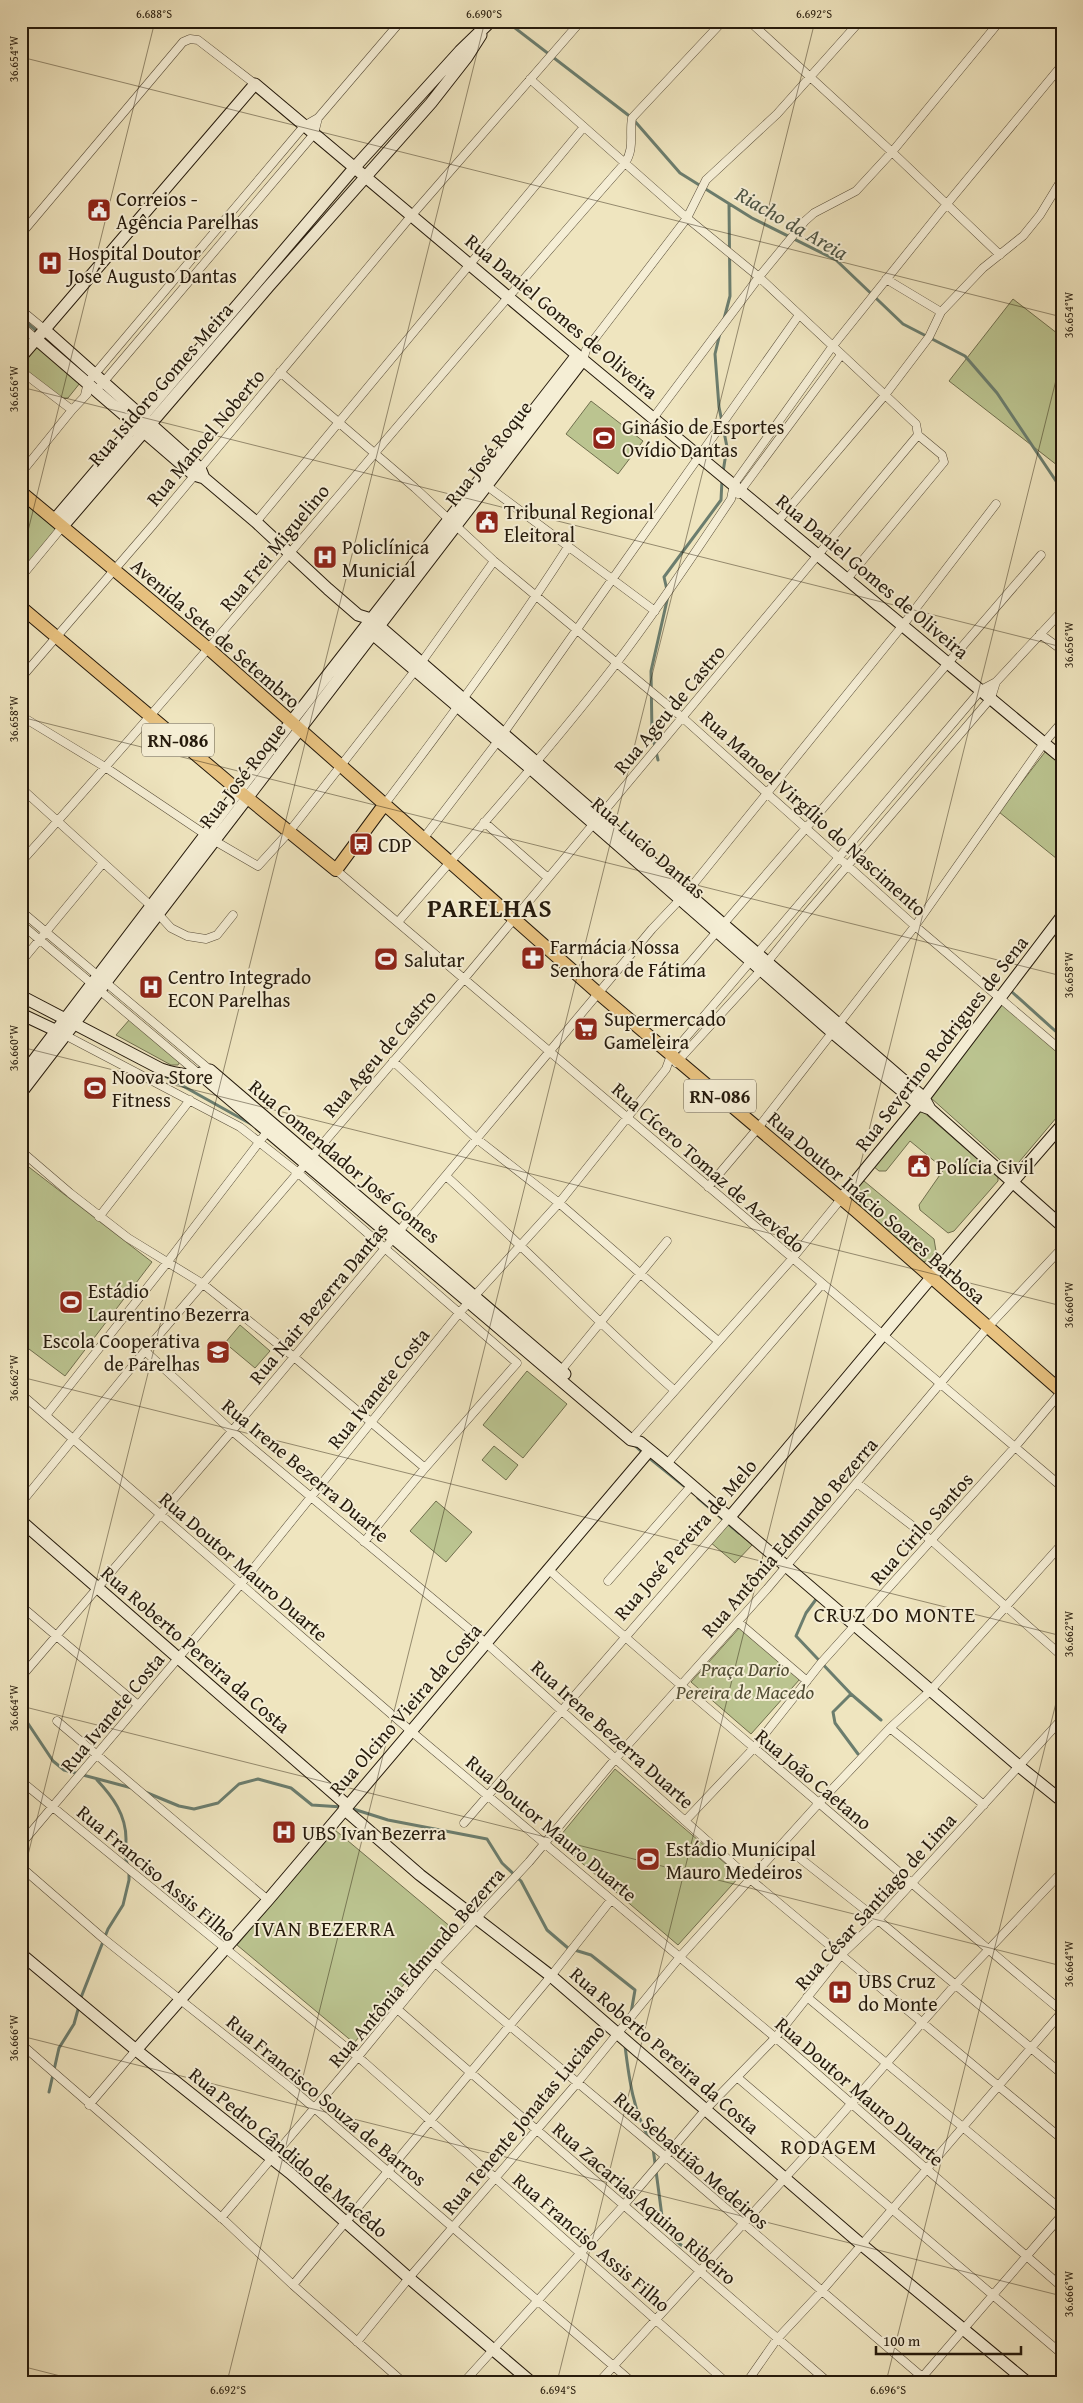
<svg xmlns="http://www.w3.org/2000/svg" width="1083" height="2403" viewBox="0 0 1083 2403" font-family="'Gentium Book Plus',serif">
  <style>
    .green { fill: #bbc490; stroke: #706f4e }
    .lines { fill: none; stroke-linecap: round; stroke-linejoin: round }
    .stream { stroke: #6b7d6e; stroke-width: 3 }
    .street-casing { stroke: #584d39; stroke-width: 9 }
    .secondary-casing { stroke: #251a0c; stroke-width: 13 }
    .primary-casing { stroke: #251a0c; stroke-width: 14 }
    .street { stroke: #f5eed5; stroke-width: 8 }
    .secondary { stroke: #f5eed5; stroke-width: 11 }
    .primary { stroke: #e8c280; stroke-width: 12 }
    .ticks { fill: none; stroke: #251a0c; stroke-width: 1; stroke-opacity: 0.45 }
    .labels { text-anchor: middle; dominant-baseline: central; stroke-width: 4; stroke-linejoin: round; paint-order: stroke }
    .shield { fill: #f5eed5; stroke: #635a48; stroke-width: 1 }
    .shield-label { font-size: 19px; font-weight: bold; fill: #251a0c }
    .poi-label { font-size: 20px; fill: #251a0c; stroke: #f5eed5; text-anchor: start }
    .street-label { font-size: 20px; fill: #251a0c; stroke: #f5eed5 }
    .park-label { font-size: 20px; font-style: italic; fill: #524d34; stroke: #f5eed5 }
    .water-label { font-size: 21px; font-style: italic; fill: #4e5445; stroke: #f5eed5 }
    .neighbourhood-label { font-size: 21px; letter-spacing: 1px; fill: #251a0c; stroke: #f5eed5 }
    .district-label { font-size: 25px; font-weight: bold; letter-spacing: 1px; fill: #251a0c; stroke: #f5eed5 }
    .neatline { fill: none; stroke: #251a0c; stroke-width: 2 }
    .ticks-label { font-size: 12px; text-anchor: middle; fill: #251a0c }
  </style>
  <rect width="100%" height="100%" fill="#efe5bf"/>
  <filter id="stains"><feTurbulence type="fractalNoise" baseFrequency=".004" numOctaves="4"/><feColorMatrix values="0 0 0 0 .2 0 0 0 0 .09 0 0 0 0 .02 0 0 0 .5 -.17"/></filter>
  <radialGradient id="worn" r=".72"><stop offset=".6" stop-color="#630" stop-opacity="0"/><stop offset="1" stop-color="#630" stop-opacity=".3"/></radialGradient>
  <path class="green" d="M1013,299L1062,337V469L949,381Z
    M37,347L80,383L68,398L62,399L25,369L24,361Z
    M591,401L643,441L618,474L566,434Z
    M21,499L64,529L21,580Z
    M1045,752L1062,765V863L999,812Z
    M1003,1003L1062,1054V1111L1014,1168H1009L931,1098L932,1092Z
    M130,1019L181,1060L178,1065H171L116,1035Z
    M921,1110L998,1177V1181L954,1231L948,1233L920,1210L919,1205L944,1169L910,1141L886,1171H879L873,1166Z
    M21,1161L152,1262L65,1376L21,1343Z
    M864,1181L934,1239L936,1251L929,1260L923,1262L848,1198L860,1182Z
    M240,1325L270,1351L255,1368L225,1343Z
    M527,1371L567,1404L523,1458L483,1425Z
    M494,1446L518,1465L506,1480L482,1460Z
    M436,1501L472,1532L446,1562L410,1531Z
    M727,1524L752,1545L735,1563L710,1542Z
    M740,1627L800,1679L751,1734L691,1682Z
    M615,1769L740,1876L678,1945L556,1841Z
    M335,1830L452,1928L354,2043L237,1945Z"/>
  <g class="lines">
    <path class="stream" d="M506,21L632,118L680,173L752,218L836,260L903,324L965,356L997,393L1062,490
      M21,318L38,332
      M724,319L730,296L729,204
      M720,333L715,354L719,407L727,447L723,472
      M42,336L79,368
      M667,590L664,577L721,500L722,480
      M658,760L652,734L651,671L668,596
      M1012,992L1062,1037
      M165,1076L251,1124
      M633,1444L643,1453
      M648,1457L684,1486
      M698,1498L739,1533
      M817,1598L806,1613L796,1636L851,1694L833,1712L835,1723L858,1754
      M851,1694L881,1720
      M21,1708L25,1719L53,1761L64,1770L132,1788
      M97,1780C113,1797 126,1815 126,1839C126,1851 123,1853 128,1866
      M145,1792L179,1806L194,1809L218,1803L239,1784L258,1779L291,1788L312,1805L342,1807
      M350,1808L388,1820L487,1839L502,1863L521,1881L547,1930L568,1948L591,1955L635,1990L631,2013
      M80,2000L108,1929L123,1905L129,1880V1872
      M625,2046C629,2078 633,2111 650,2140
      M49,2092L59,2048L74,2024L79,2006
      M653,2148L663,2224C673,2242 687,2252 707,2257"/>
    <g class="street-casing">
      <path id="street" d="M749,21L892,152L1000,255
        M21,234L183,42L190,39L198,40L255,84
        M886,279L941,312
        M21,310L44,329
        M21,326L36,339
        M583,360L586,350L687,218L706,180L777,114L860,21
        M21,371L72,410
        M280,372L415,488L494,561L683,718L915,926L1062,1051
        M101,385L314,134L318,118
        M85,395L88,382L304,126L318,118L401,21
        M654,417L759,277L805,221L814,213L856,191L892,152L1000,21
        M21,473L72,410L87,394
        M483,483L655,611
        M738,494L841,355
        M778,521L885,395L929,337L941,312L983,268L1023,236L1040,215L1062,179
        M256,522L583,128
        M21,577L63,526
        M847,579L944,462L942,455L918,435
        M1040,634L1062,650
        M21,678L153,525L412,215L581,21
        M21,716L105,767L215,841L258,866L289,832L421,663L494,561
        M21,788L150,905L171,928L187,936L206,939L217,935L233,915
        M384,805C448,721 511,636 568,547
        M484,822L548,878
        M423,839L498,741L799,315
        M21,862C227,633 421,394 625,163C635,148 629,134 632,118L723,21
        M336,870L1062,1487
        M21,911L210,1070
        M398,922C472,836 549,751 618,661C658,609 694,554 731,499L734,484L832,347L946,205L1062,65
        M21,924L199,1074
        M21,962L103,863
        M683,971L1041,555
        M61,1033L240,1127L297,1172L517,1363L425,1468L364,1542
        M393,1061L477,1139L559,1203L718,1341
        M676,1063L761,970L807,913L991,698L996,682
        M21,1151L70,1193L128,1238L203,1284L294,1357L425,1468
        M446,1176C523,1246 596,1321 674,1390
        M708,1187L758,1128L915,926L1044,743L1062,722
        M99,1217L190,1100
        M145,1351L232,1431L487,1644L750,1879L1062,2139
        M559,1373L667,1241
        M21,1394L412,1732L783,2044L1062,2287
        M47,1414L166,1264L270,1128
        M631,1440L792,1259L841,1199
        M667,1464L822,1284
        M857,1483L932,1541L1062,1656
        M21,1503L140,1357L464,979L918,435L916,424L759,277L687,218L530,79
        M548,1569C637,1649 729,1726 820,1804C901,1873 980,1944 1062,2011
        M608,1581L692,1485
        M21,1606L138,1705
        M738,1622L807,1681
        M21,1677L232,1431L652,929L687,892L903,625L996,504
        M57,1721L268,1900
        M890,1728L984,1805
        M21,1781L364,2062L726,2382
        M685,1821L753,1749L821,1663L1015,1447L1062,1391
        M464,1823L729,1518
        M21,1844L240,1585L460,1312L559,1203L666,1069L671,1055L981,690L996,682L1062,611
        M782,1844L878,1920L1062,2074
        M21,1867L104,1939L291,2088L632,2382
        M435,1963L665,2156L928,2382
        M807,1997L1062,2210
        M396,2008L828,2382
        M21,2044L225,2221L293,2285L403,2382
        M738,2078L1062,2354
        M89,2105L136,2050
        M221,2218L357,2058L435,1963L529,1862L616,1758L767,1589L987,1328L1062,1248
        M293,2285L551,1976L611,1900
        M357,2342L409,2278L578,2082L679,1958L819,1803L890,1728L931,1690L1062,1544
        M464,2382L624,2205L707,2108L775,2038L841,1955L878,1920L1062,1719
        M599,2382L815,2145L955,1985L1062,1872
        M747,2382L777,2339L821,2292L1062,2012
        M918,2382L1062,2215"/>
    </g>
    <g class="secondary-casing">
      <path id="secondary" d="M44,329L200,468L204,478
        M36,339L194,475L204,478L256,522L328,589L358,615L371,619L379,626L924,1098L930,1109L1062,1226
        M21,357L255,84L583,360L1062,758
        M55,519L355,167L460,51L491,21
        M63,526L269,286L431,103L467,57L481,35
        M369,631L530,768L833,1033L919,1105L930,1109
        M21,996L161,1069C178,1075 193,1077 210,1070L565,1374
        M21,1014L57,1031
        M200,1074L631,1440L640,1442L667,1464L1020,1767L1062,1801
        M21,1077L291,722L577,355
        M21,1093L583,360
        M841,1199L924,1098L1062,916
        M729,1518C840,1387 949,1254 1062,1125
        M21,1521L347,1805
        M344,1809L420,1875L551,1976L862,2245L1027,2382
        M21,1954L136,2050L290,2173L409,2278L531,2382
        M136,2050L268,1900L649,1451"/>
    </g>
    <g class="primary-casing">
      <path id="primary" d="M21,492L209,649L598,993L856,1211L1062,1392
        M21,607L239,791L336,870L384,805"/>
    </g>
    <use href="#street" class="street"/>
    <use href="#secondary" class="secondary"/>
    <use href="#primary" class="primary"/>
  </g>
  <path class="ticks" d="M21,57L1062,317M21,387L1062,647M21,559L155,21M21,717L1062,976M21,1047L1062,1306M21,1377L1062,1636M21,1706L1062,1966M21,1883L485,21M21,2036L1062,2296M21,2366L84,2382M227,2382L815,21M557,2382L1062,356M886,2382L1062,1679"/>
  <defs>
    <g id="civic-square" transform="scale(1.25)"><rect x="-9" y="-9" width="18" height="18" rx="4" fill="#8f2418" stroke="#f5eed5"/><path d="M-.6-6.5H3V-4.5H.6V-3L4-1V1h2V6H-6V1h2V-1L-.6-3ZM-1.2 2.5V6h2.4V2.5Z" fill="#fff"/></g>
    <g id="hospital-square" transform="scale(1.25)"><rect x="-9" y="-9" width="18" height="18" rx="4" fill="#8f2418" stroke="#f5eed5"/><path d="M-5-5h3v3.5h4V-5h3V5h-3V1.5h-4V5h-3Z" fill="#fff"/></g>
    <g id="stadium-square" transform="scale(1.25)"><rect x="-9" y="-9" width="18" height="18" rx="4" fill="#8f2418" stroke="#f5eed5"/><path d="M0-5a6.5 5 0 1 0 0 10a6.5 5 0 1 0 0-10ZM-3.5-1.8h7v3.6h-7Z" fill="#fff"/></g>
    <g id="bus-square" transform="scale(1.25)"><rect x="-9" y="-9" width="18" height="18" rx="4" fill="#8f2418" stroke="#f5eed5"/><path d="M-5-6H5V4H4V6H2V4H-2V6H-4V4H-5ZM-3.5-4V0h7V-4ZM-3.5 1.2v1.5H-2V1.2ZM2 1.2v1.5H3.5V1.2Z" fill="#fff"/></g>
    <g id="pharmacy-square" transform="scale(1.25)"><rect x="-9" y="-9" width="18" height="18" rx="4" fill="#8f2418" stroke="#f5eed5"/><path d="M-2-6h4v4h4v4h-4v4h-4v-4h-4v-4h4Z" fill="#fff"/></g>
    <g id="supermarket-square" transform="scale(1.25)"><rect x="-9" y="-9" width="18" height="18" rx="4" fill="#8f2418" stroke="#f5eed5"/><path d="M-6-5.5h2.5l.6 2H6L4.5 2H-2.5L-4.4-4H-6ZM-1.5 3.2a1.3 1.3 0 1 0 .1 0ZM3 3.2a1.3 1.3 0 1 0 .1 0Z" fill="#fff"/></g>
    <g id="school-square" transform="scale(1.25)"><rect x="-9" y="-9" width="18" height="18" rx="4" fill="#8f2418" stroke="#f5eed5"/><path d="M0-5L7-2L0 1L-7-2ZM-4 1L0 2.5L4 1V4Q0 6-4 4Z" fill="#fff"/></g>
  </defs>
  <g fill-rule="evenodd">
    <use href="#civic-square" x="99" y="210"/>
    <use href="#hospital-square" x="50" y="263"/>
    <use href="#stadium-square" x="604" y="438"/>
    <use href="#civic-square" x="487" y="522"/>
    <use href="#hospital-square" x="325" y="557"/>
    <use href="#bus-square" x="361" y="844"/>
    <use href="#pharmacy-square" x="533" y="958"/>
    <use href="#stadium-square" x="386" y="959"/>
    <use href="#hospital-square" x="151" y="987"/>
    <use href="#supermarket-square" x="586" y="1029"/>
    <use href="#stadium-square" x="95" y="1088"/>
    <use href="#civic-square" x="919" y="1166"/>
    <use href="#stadium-square" x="71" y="1302"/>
    <use href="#school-square" x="218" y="1352"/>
    <use href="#hospital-square" x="284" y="1832"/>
    <use href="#stadium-square" x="648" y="1859"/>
    <use href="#hospital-square" x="840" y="1992"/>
  </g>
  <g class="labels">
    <g class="shield">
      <rect x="142" y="723.5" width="72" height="33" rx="4"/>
      <rect x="684" y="1079.5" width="72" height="33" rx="4"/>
    </g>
    <g class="shield-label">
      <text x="178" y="740">RN-086</text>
      <text x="720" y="1096">RN-086</text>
    </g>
    <g class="poi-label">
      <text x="116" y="198">Correios -<tspan x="116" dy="23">Agência Parelhas</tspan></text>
      <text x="68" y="252">Hospital Doutor<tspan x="68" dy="23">José Augusto Dantas</tspan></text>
      <text x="622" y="426">Ginásio de Esportes<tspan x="622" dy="23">Ovídio Dantas</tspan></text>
      <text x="504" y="511">Tribunal Regional<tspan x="504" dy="23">Eleitoral</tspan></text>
      <text x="342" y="546">Policlínica<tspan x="342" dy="23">Municial</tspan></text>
      <text x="378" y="844">CDP</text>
      <text x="550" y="946">Farmácia Nossa<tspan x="550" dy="23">Senhora de Fátima</tspan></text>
      <text x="404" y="959">Salutar</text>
      <text x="168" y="976">Centro Integrado<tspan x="168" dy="23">ECON Parelhas</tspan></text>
      <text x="604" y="1018">Supermercado<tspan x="604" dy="23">Gameleira</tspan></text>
      <text x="112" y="1076">Noova Store<tspan x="112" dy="23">Fitness</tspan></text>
      <text x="936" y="1166">Polícia Civil</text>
      <text x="88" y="1290">Estádio<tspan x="88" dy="23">Laurentino Bezerra</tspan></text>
      <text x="200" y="1340" text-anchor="end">Escola Cooperativa<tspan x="200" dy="23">de Parelhas</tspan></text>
      <text x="302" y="1832">UBS Ivan Bezerra</text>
      <text x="666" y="1848">Estádio Municipal<tspan x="666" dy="23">Mauro Medeiros</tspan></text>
      <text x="858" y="1980">UBS Cruz<tspan x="858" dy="23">do Monte</tspan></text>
    </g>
    <g class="street-label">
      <text transform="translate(562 316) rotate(40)">Rua Daniel Gomes de Oliveira</text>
      <text transform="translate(160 384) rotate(-49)">Rua Isidoro Gomes Meira</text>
      <text transform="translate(205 437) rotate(-50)">Rua Manoel Noberto</text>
      <text transform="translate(488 453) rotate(-52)">Rua José Roque</text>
      <text transform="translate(274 547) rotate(-50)">Rua Frei Miguelino</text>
      <text transform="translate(873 576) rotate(40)">Rua Daniel Gomes de Oliveira</text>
      <text transform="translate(216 633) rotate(41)">Avenida Sete de Setembro</text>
      <text transform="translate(669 709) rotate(-50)">Rua Ageu de Castro</text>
      <text transform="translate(242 775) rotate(-52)">Rua José Roque</text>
      <text transform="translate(814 813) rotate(42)">Rua Manoel Virgílio do Nascimento</text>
      <text transform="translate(649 847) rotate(41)">Rua Lucio Dantas</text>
      <text transform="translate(941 1043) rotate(-52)">Rua Severino Rodrigues de Sena</text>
      <text transform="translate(379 1053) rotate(-49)">Rua Ageu de Castro</text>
      <text transform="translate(345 1161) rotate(40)">Rua Comendador José Gomes</text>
      <text transform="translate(709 1167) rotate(41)">Rua Cícero Tomaz de Azevêdo</text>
      <text transform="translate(877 1207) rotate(41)">Rua Doutor Inácio Soares Barbosa</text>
      <text transform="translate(318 1303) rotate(-50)">Rua Nair Bezerra Dantas</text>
      <text transform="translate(378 1388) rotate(-51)">Rua Ivanete Costa</text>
      <text transform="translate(306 1470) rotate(40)">Rua Irene Bezerra Duarte</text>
      <text transform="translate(921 1528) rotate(-48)">Rua Cirilo Santos</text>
      <text transform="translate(789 1537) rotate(-49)">Rua Antônia Edmundo Bezerra</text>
      <text transform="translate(685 1539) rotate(-49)">Rua José Pereira de Melo</text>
      <text transform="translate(244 1566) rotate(41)">Rua Doutor Mauro Duarte</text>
      <text transform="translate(196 1649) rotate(41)">Rua Roberto Pereira da Costa</text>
      <text transform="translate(405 1709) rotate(-49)">Rua Olcino Vieira da Costa</text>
      <text transform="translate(112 1712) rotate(-50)">Rua Ivanete Costa</text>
      <text transform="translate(613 1734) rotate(42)">Rua Irene Bezerra Duarte</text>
      <text transform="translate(814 1779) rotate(40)">Rua João Caetano</text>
      <text transform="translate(552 1828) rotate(40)">Rua Doutor Mauro Duarte</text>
      <text transform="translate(157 1873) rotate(40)">Rua Franciso Assis Filho</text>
      <text transform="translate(875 1901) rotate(-48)">Rua César Santiago de Lima</text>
      <text transform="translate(416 1967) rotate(-49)">Rua Antônia Edmundo Bezerra</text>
      <text transform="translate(665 2050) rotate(41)">Rua Roberto Pereira da Costa</text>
      <text transform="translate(860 2091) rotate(41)">Rua Doutor Mauro Duarte</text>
      <text transform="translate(327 2100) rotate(40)">Rua Francisco Souza de Barros</text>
      <text transform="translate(523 2119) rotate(-50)">Rua Tenente Jonatas Luciano</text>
      <text transform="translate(289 2152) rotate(40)">Rua Pedro Cândido de Macêdo</text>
      <text transform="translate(692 2160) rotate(41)">Rua Sebastião Medeiros</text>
      <text transform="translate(645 2203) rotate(41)">Rua Zacarias Aquino Ribeiro</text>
      <text transform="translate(592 2242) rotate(41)">Rua Franciso Assis Filho</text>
    </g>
    <g class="park-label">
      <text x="745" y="1668">Praça Dario<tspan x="745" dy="23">Pereira de Macedo</tspan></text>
    </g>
    <g class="water-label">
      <text transform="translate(792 223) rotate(30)">Riacho da Areia</text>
    </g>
    <g class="neighbourhood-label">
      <text x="895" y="1614">CRUZ DO MONTE</text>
      <text x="325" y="1928">IVAN BEZERRA</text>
      <text x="829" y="2146">RODAGEM</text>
    </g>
    <g class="district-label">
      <text x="490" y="908">PARELHAS</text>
    </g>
  </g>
  <rect width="1083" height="2403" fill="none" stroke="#efe5bf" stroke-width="55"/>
  <path d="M876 2346v8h145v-8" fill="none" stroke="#251a0c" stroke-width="2.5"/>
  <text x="883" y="2346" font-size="15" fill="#251a0c" stroke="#f5eed5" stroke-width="4" paint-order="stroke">100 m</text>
  <rect x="28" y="28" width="1028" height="2348" class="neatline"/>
  <g class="ticks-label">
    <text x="154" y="18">6.688°S</text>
    <text x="484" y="18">6.690°S</text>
    <text x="814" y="18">6.692°S</text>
    <text transform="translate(14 59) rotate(-90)" y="4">36.654°W</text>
    <text transform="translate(1069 315) rotate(-90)" y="4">36.654°W</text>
    <text transform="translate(14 389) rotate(-90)" y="4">36.656°W</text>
    <text transform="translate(1069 645) rotate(-90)" y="4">36.656°W</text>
    <text transform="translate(14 719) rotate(-90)" y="4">36.658°W</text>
    <text transform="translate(1069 975) rotate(-90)" y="4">36.658°W</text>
    <text transform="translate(14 1048) rotate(-90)" y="4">36.660°W</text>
    <text transform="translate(1069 1305) rotate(-90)" y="4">36.660°W</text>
    <text transform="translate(14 1378) rotate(-90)" y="4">36.662°W</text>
    <text transform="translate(1069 1634) rotate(-90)" y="4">36.662°W</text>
    <text transform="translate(14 1708) rotate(-90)" y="4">36.664°W</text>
    <text transform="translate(1069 1964) rotate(-90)" y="4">36.664°W</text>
    <text transform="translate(14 2038) rotate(-90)" y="4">36.666°W</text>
    <text transform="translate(1069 2294) rotate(-90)" y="4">36.666°W</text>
    <text x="228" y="2394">6.692°S</text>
    <text x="558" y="2394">6.694°S</text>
    <text x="888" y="2394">6.696°S</text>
  </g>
  <rect width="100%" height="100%" filter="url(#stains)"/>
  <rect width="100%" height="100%" fill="url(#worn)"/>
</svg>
